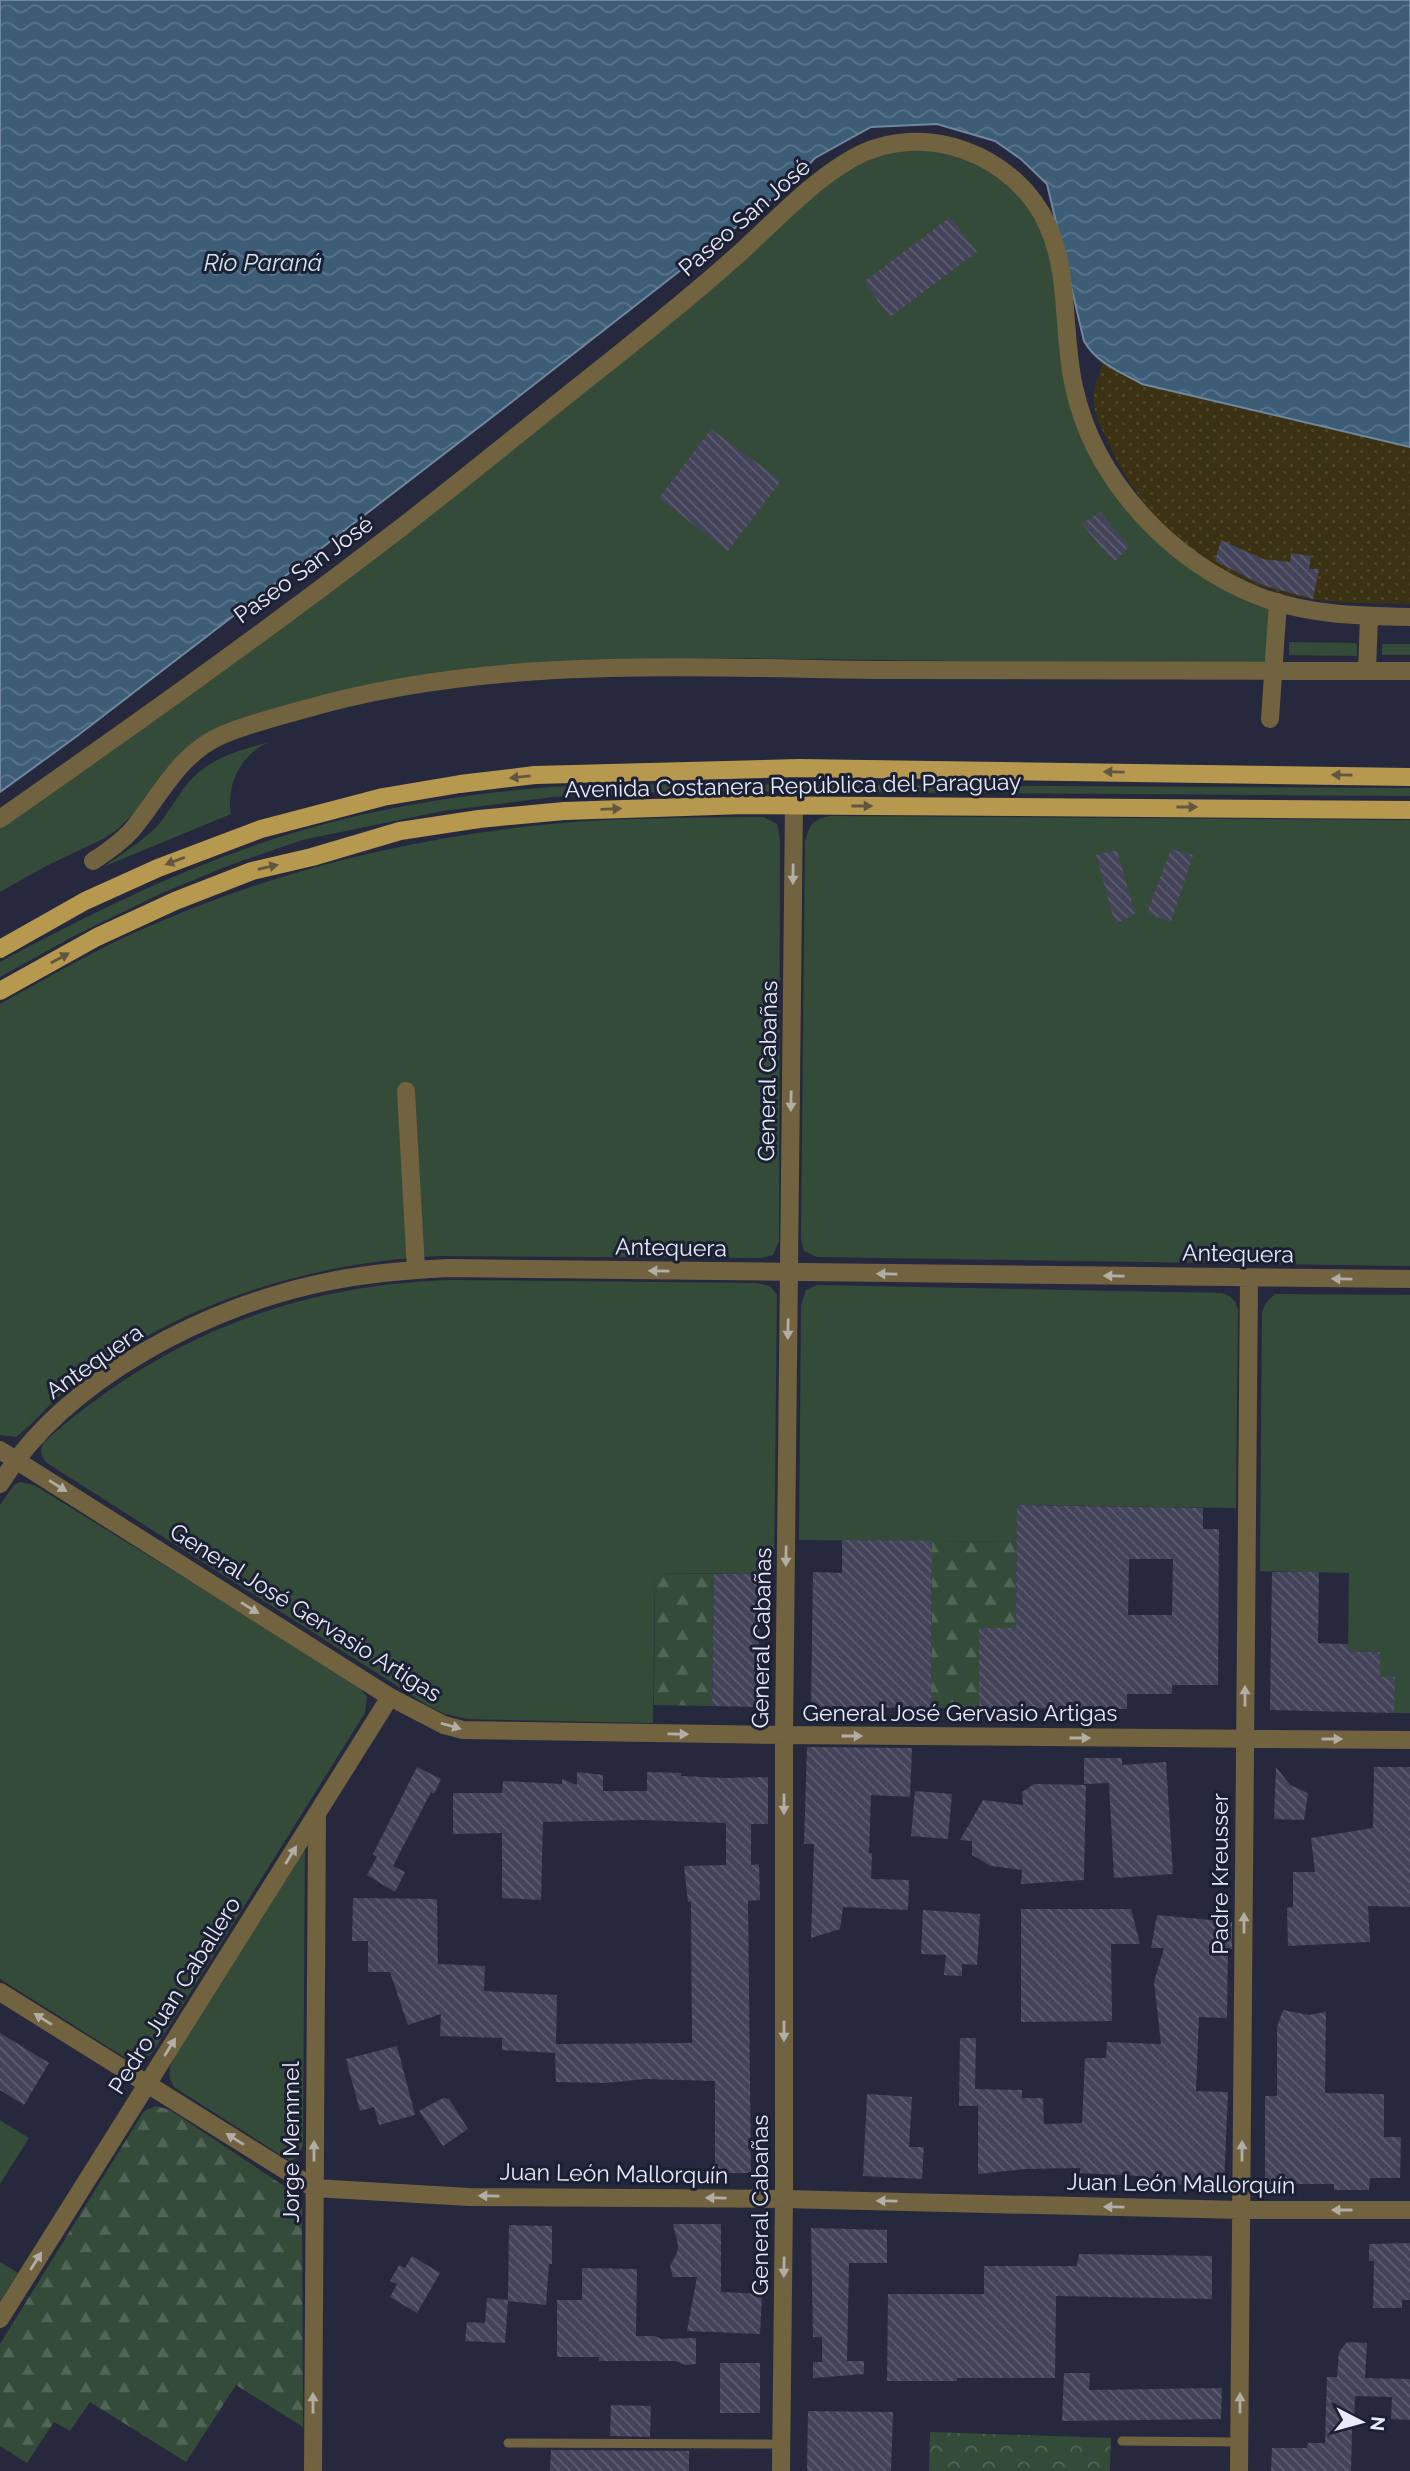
<svg xmlns="http://www.w3.org/2000/svg" width="1410" height="2471" viewBox="0 0 1410 2471" font-family="Raleway,sans-serif">
  <style>
    .green { fill: #344b39 }
    .forest { fill: url(#forest-firs) }
    .sand { fill: url(#sand-dots) }
    .park { fill: url(#park-crowns) }
    .water { fill: url(#water-waves); stroke: #70879e; stroke-width: 2 }
    .building { fill: url(#building-back-hatch); fill-rule: evenodd }
    .lines { fill: none; stroke-linecap: round; stroke-linejoin: round }
    .lane { stroke: #716240; stroke-width: 9 }
    .street { stroke: #716240; stroke-width: 18 }
    .primary { stroke: #b6984f; stroke-width: 18 }
    .oneway { fill: #615640 }
    .oneway2 { fill: #b2ada5 }
    .labels { text-anchor: middle; dominant-baseline: central; stroke-width: 6; stroke-linejoin: round; paint-order: stroke }
    .street-label { font-size: 23px; fill: #e7eaf8; stroke: #1c2033 }
    .water-label { font-size: 24px; font-style: italic; fill: #cfe5f8; stroke: #1c2033 }
  </style>
  <defs>
    <pattern id="forest-firs" width="22" height="20" patternUnits="userSpaceOnUse" patternTransform="scale(1.75)"><rect width="22" height="20" fill="#344b39"/><path d="M5 1l3.5 6h-7zM16 11l3.5 6h-7z" fill="#516556"/></pattern>
    <pattern id="sand-dots" width="8" height="8" patternUnits="userSpaceOnUse" patternTransform="scale(1.75)"><rect width="8" height="8" fill="#3a3212"/><path d="M2 2h.1M6 6h.1" fill="none" stroke="#4d462a" stroke-width="1.8" stroke-linecap="round"/></pattern>
    <pattern id="park-crowns" width="20" height="18" patternUnits="userSpaceOnUse" patternTransform="scale(1.75)"><rect width="20" height="18" fill="#344b39"/><path d="M2 6a3 3 0 1 1 6 0M12 15a3 3 0 1 1 6 0" fill="none" stroke="#516556"/></pattern>
    <pattern id="water-waves" width="16" height="10" patternUnits="userSpaceOnUse" patternTransform="scale(1.75)"><rect width="16" height="10" fill="#3d5d77"/><path d="M0 5q4-4 8 0t8 0" fill="none" stroke="#59748b"/></pattern>
    <pattern id="building-back-hatch" width="6" height="6" patternUnits="userSpaceOnUse" patternTransform="scale(1.75)"><rect width="6" height="6" fill="#434359"/><path d="M-1 5l2 2M0 0l6 6M5-1l2 2" fill="none" stroke="#5e5e72"/></pattern>
  </defs>
  <rect width="100%" height="100%" fill="#26293d"/>
  <path class="green" d="M910,149L945,152L983,165L1015,188L1039,221L1051,256L1062,347L1124,507L1157,541L1271,606L1267,665L730,658L674,659L479,671L214,731L118,829L103,839L46,866L0,892V827L86,766L840,174L879,154Z
    M1289,642L1357,643V656L1289,655Z
    M1382,644H1410V655H1382Z
    M269,742C241,754 226,784 231,814L103,867C122,854 143,841 159,824C173,807 182,786 199,772C219,755 245,749 269,742Z
    M688,784L1403,788H1410V796L687,791L553,797L443,811L302,840L230,865L162,893L74,936L0,977V962C111,902 228,846 352,817C416,802 484,792 551,787C596,784 643,785 688,784Z
    M831,816L1410,820V1266L817,1257L804,1251L801,1239L805,842C809,825 814,818 831,816Z
    M763,817L777,824L780,839L779,1241L773,1255L761,1258L441,1256C308,1262 177,1304 71,1386C51,1401 36,1422 16,1437L0,1435V1004C45,979 90,953 136,932C263,874 401,840 540,825C614,817 689,818 763,817Z
    M451,1280L757,1283L770,1286L777,1295L774,1574L655,1573L653,1723L467,1719L445,1714L427,1705L47,1463C41,1457 39,1450 44,1442C162,1337 293,1285 451,1280Z
    M817,1285L1222,1293C1232,1296 1235,1300 1238,1310L1236,1508L1018,1505L1017,1542L799,1540L801,1305L806,1290Z
    M1275,1294L1410,1295V1713H1394L1380,1677V1652L1348,1651L1349,1573L1260,1571L1262,1313L1265,1304Z
    M20,1482L34,1485L358,1685L367,1697L365,1713L153,2052C144,2062 135,2061 124,2057L0,1979V1505L14,1485Z
    M305,1848L303,2145L299,2157L290,2161L174,2087C168,2078 168,2070 173,2060Z
    M0,2120L29,2138L0,2184Z
    M0,2262L18,2273L0,2301Z"/>
  <path class="forest" d="M932,1541L1017,1542L1016,1628H980L979,1708H931Z
    M655,1573L714,1574L712,1706L654,1705Z
    M156,2106L170,2110L299,2196L302,2208L303,2427L236,2385L186,2462L90,2402L70,2431L54,2422L27,2463L0,2446V2344L144,2111Z"/>
  <path class="sand" d="M1103,362L1142,384L1410,447V604C1368,603 1322,604 1282,593C1245,583 1198,559 1170,532C1146,509 1125,478 1111,449C1104,434 1094,415 1093,398C1093,388 1100,373 1103,362Z"/>
  <path class="park" d="M930,2432L1111,2438L1110,2471H929Z"/>
  <path class="water" d="M0,0H1410V447L1142,384C1121,372 1096,363 1084,341L1047,184L1021,159L995,141L937,124L871,127L815,158L786,188L518,397L77,736L0,792Z"/>
  <path class="building" d="M950,217L977,252L890,317L864,282Z
    M711,429L781,481L728,551L659,498Z
    M1100,512L1129,547L1114,562L1082,524Z
    M1221,540L1263,559L1290,562L1291,553L1311,556L1309,569H1319L1313,599L1262,585L1215,561Z
    M1171,849L1193,855L1171,922L1147,913Z
    M1117,850L1135,914L1115,924L1096,855Z
    M1017,1505L1203,1508V1529H1219L1218,1685H1172V1694H1127V1709L979,1708V1628H1016ZM1129,1559H1173L1172,1615H1128Z
    M842,1540L932,1541L931,1708L811,1707L813,1572L842,1573Z
    M1272,1572H1319L1318,1643L1348,1644V1651L1380,1652V1677H1395L1394,1713L1270,1710Z
    M714,1574H760L758,1707L712,1706Z
    M807,1747L912,1748L910,1797L871,1795L869,1853H872L871,1879L909,1880L908,1910L843,1907L840,1929L811,1938L814,1844H804Z
    M1084,1758H1122V1765L1166,1762L1173,1874L1114,1878L1109,1783L1084,1784Z
    M417,1767L441,1779L434,1794L431,1792L393,1866L405,1872L395,1892L367,1875L377,1857L373,1854Z
    M1276,1767L1290,1785L1308,1793L1304,1820L1274,1819Z
    M1374,1767H1410V1907L1368,1906L1370,1942L1288,1946L1287,1908L1293,1907V1872H1315L1311,1838L1373,1828Z
    M577,1772L603,1775V1791H647V1772L681,1773V1776L726,1778L768,1777V1824H751V1865L759,1864L760,1900L748,1901L751,2173H715V2081L645,2079L605,2083L556,2082L555,2053L502,2050V2038L440,2036L441,2014L408,2025L390,1972H368V1941H352L353,1898L437,1899L438,1964L485,1966L484,1991L557,1995L556,2044L692,2043L691,1902H688L684,1866L726,1865V1823L643,1820L543,1822L541,1900L502,1898V1833L453,1834V1793H502L503,1781L562,1784V1779L577,1785Z
    M1034,1784L1086,1785L1084,1880L1021,1884L1022,1870L991,1866L972,1855V1841L960,1840L983,1800L1023,1805L1022,1792Z
    M915,1791L952,1794L948,1839L911,1836Z
    M1021,1909H1131L1140,1944H1111L1112,2021L1021,2022Z
    M923,1910L980,1914L977,1965L962,1964V1976L944,1975L946,1955L921,1954Z
    M1157,1915L1232,1922V1949H1228L1227,2018L1199,2017L1196,2091L1228,2092L1224,2186L1139,2183L1140,2176L1080,2173V2168L1025,2169L978,2174V2106H959L960,2038H976L975,2089L1022,2090V2098H1043L1044,2124L1082,2123L1085,2058H1106L1107,2042L1161,2044L1154,1982L1164,1948H1151Z
    M1283,2010L1309,2015L1326,2012L1325,2093L1384,2094V2137H1401L1400,2178H1370L1369,2190H1334V2184H1265V2096H1277V2027Z
    M0,2033L49,2063L24,2105L0,2090Z
    M397,2046L415,2115L379,2125L374,2107L360,2111L346,2059Z
    M867,2094L912,2097L909,2147H924L922,2179L863,2176Z
    M443,2098L449,2099L468,2129L443,2146L419,2111Z
    M673,2224H721V2292L762,2294L760,2334L687,2331L697,2277H673L670,2266L677,2253L678,2245Z
    M509,2225L552,2226V2264H549L546,2305L508,2301Z
    M811,2228L887,2230V2263H849L847,2361H864V2374L813,2378V2362H822V2337H813Z
    M1410,2243V2300H1402V2308H1373L1374,2261H1369V2244Z
    M1079,2254L1212,2256V2299L1056,2296L1055,2378H957V2381H887L888,2294H984V2266H1077Z
    M412,2256L440,2273L417,2313L390,2297L397,2284L390,2281L399,2265L405,2268Z
    M582,2268L637,2269L636,2336H654L662,2339L696,2338V2364L686,2365L675,2361H599V2357H557V2300H582Z
    M487,2298L508,2300L505,2343L465,2341L467,2322L485,2323Z
    M1347,2342L1367,2343L1365,2378L1410,2379V2420L1391,2419L1392,2397L1355,2396L1354,2428H1352L1351,2471H1271L1272,2448H1307L1308,2443H1325L1327,2377H1337L1339,2352Z
    M720,2363H760V2413H720Z
    M1064,2373H1090L1089,2390L1222,2388L1221,2419L1062,2421Z
    M611,2405L651,2406L650,2437L610,2436Z
    M808,2411L893,2412L891,2471H807Z
    M551,2450L689,2451V2471H550Z"/>
  <g class="lines">
    <path class="lane" d="M1122,2441L1239,2442
      M508,2443L781,2444"/>
    <path class="street" d="M1367,671L1369,616
      M1270,719L1278,602
      M0,819C134,725 268,630 398,530C469,475 538,418 609,362C654,326 699,290 742,251C777,219 812,181 853,158C923,119 1016,154 1048,226C1070,275 1062,334 1074,387C1094,480 1170,561 1258,596C1307,615 1359,616 1410,617
      M93,861C107,852 120,843 131,831C159,798 178,755 220,736C247,724 277,717 305,709C493,655 691,668 884,670C1059,671 1235,670 1410,671
      M406,1091L416,1269
      M0,1450L390,1697L444,1725L463,1730L784,1735L1410,1740
      M0,1484C65,1378 211,1304 331,1281C370,1273 409,1270 448,1268L1410,1279
      M0,1992L314,2188L469,2197L784,2199L1241,2210H1410
      M0,2319L390,1697
      M313,2471L317,1814
      M781,2471L784,2199V1735L794,805
      M1239,2471L1249,1278"/>
    <path class="primary" d="M0,949L85,901L158,868L261,829L383,797L460,784L535,775L799,768L1410,777
      M0,991L97,937L175,901L252,871L312,857L400,831L479,819L564,811L745,805L1410,810"/>
  </g>
  <defs><path id="oneway-solid" d="M-6-.8H1V-3.2L6.5 0L1 3.2V.8H-6Z" transform="scale(1.75)"/></defs>
  <g class="oneway">
    <use href="#oneway-solid" transform="translate(1114 772) rotate(-179)"/>
    <use href="#oneway-solid" transform="translate(1342 775) rotate(-179)"/>
    <use href="#oneway-solid" transform="translate(520 777) rotate(174)"/>
    <use href="#oneway-solid" transform="translate(862 806)"/>
    <use href="#oneway-solid" transform="translate(1187 807)"/>
    <use href="#oneway-solid" transform="translate(611 809) rotate(-2)"/>
    <use href="#oneway-solid" transform="translate(175 861) rotate(159)"/>
    <use href="#oneway-solid" transform="translate(268 867) rotate(-13)"/>
    <use href="#oneway-solid" transform="translate(60 958) rotate(-29)"/>
  </g>
  <g class="oneway2">
    <use href="#oneway-solid" transform="translate(793 874) rotate(91)"/>
    <use href="#oneway-solid" transform="translate(791 1101) rotate(91)"/>
    <use href="#oneway-solid" transform="translate(659 1271) rotate(-179)"/>
    <use href="#oneway-solid" transform="translate(887 1274) rotate(-179)"/>
    <use href="#oneway-solid" transform="translate(1114 1276) rotate(-179)"/>
    <use href="#oneway-solid" transform="translate(1342 1279) rotate(-179)"/>
    <use href="#oneway-solid" transform="translate(788 1329) rotate(91)"/>
    <use href="#oneway-solid" transform="translate(58 1486) rotate(32)"/>
    <use href="#oneway-solid" transform="translate(786 1556) rotate(91)"/>
    <use href="#oneway-solid" transform="translate(250 1608) rotate(32)"/>
    <use href="#oneway-solid" transform="translate(1245 1696) rotate(-90)"/>
    <use href="#oneway-solid" transform="translate(451 1726) rotate(16)"/>
    <use href="#oneway-solid" transform="translate(678 1734) rotate(1)"/>
    <use href="#oneway-solid" transform="translate(852 1736)"/>
    <use href="#oneway-solid" transform="translate(1080 1738)"/>
    <use href="#oneway-solid" transform="translate(1332 1739)"/>
    <use href="#oneway-solid" transform="translate(784 1804) rotate(90)"/>
    <use href="#oneway-solid" transform="translate(291 1855) rotate(-58)"/>
    <use href="#oneway-solid" transform="translate(1244 1923) rotate(-90)"/>
    <use href="#oneway-solid" transform="translate(43 2019) rotate(-148)"/>
    <use href="#oneway-solid" transform="translate(784 2031) rotate(90)"/>
    <use href="#oneway-solid" transform="translate(170 2047) rotate(-58)"/>
    <use href="#oneway-solid" transform="translate(235 2139) rotate(-148)"/>
    <use href="#oneway-solid" transform="translate(314 2151) rotate(-90)"/>
    <use href="#oneway-solid" transform="translate(1242 2151) rotate(-90)"/>
    <use href="#oneway-solid" transform="translate(489 2196) rotate(-179)"/>
    <use href="#oneway-solid" transform="translate(716 2198) rotate(-179)"/>
    <use href="#oneway-solid" transform="translate(887 2201) rotate(-179)"/>
    <use href="#oneway-solid" transform="translate(1114 2207) rotate(-179)"/>
    <use href="#oneway-solid" transform="translate(1342 2210) rotate(-180)"/>
    <use href="#oneway-solid" transform="translate(36 2261) rotate(-58)"/>
    <use href="#oneway-solid" transform="translate(784 2267) rotate(91)"/>
    <use href="#oneway-solid" transform="translate(313 2403) rotate(-90)"/>
    <use href="#oneway-solid" transform="translate(1240 2403) rotate(-90)"/>
  </g>
  <g class="labels">
    <g class="street-label">
      <text transform="translate(744 217) rotate(-41)">Paseo San José</text>
      <text transform="translate(303 569) rotate(-36)">Paseo San José</text>
      <text transform="translate(793 785) rotate(-1)">Avenida Costanera República del Paraguay</text>
      <text transform="translate(767 1071) rotate(-89)">General Cabañas</text>
      <text transform="translate(671 1247) rotate(1)">Antequera</text>
      <text transform="translate(1238 1253) rotate(1)">Antequera</text>
      <text transform="translate(94 1361) rotate(-35)">Antequera</text>
      <text transform="translate(306 1612) rotate(32)">General José Gervasio Artigas</text>
      <text transform="translate(761 1638) rotate(-89)">General Cabañas</text>
      <text x="960" y="1712">General José Gervasio Artigas</text>
      <text transform="translate(1219 1874) rotate(-90)">Padre Kreusser</text>
      <text transform="translate(174 1995) rotate(-58)">Pedro Juan Caballero</text>
      <text transform="translate(290 2142) rotate(-90)">Jorge Memmel</text>
      <text transform="translate(614 2173) rotate(1)">Juan León Mallorquín</text>
      <text transform="translate(1181 2183) rotate(1)">Juan León Mallorquín</text>
      <text transform="translate(759 2205) rotate(-90)">General Cabañas</text>
    </g>
    <g class="water-label">
      <text x="263" y="262">Río Paraná</text>
    </g>
  </g>
  <g transform="translate(1361 2422) rotate(96)" stroke="#1c2033" stroke-width="5" paint-order="stroke">
  <path d="M0-5L12 26L0 18L-12 26Z" fill="#e7eaf8"/>
  <text y="-10" font-size="19" font-weight="bold" text-anchor="middle" fill="#e7eaf8">N</text>
  </g>
</svg>
